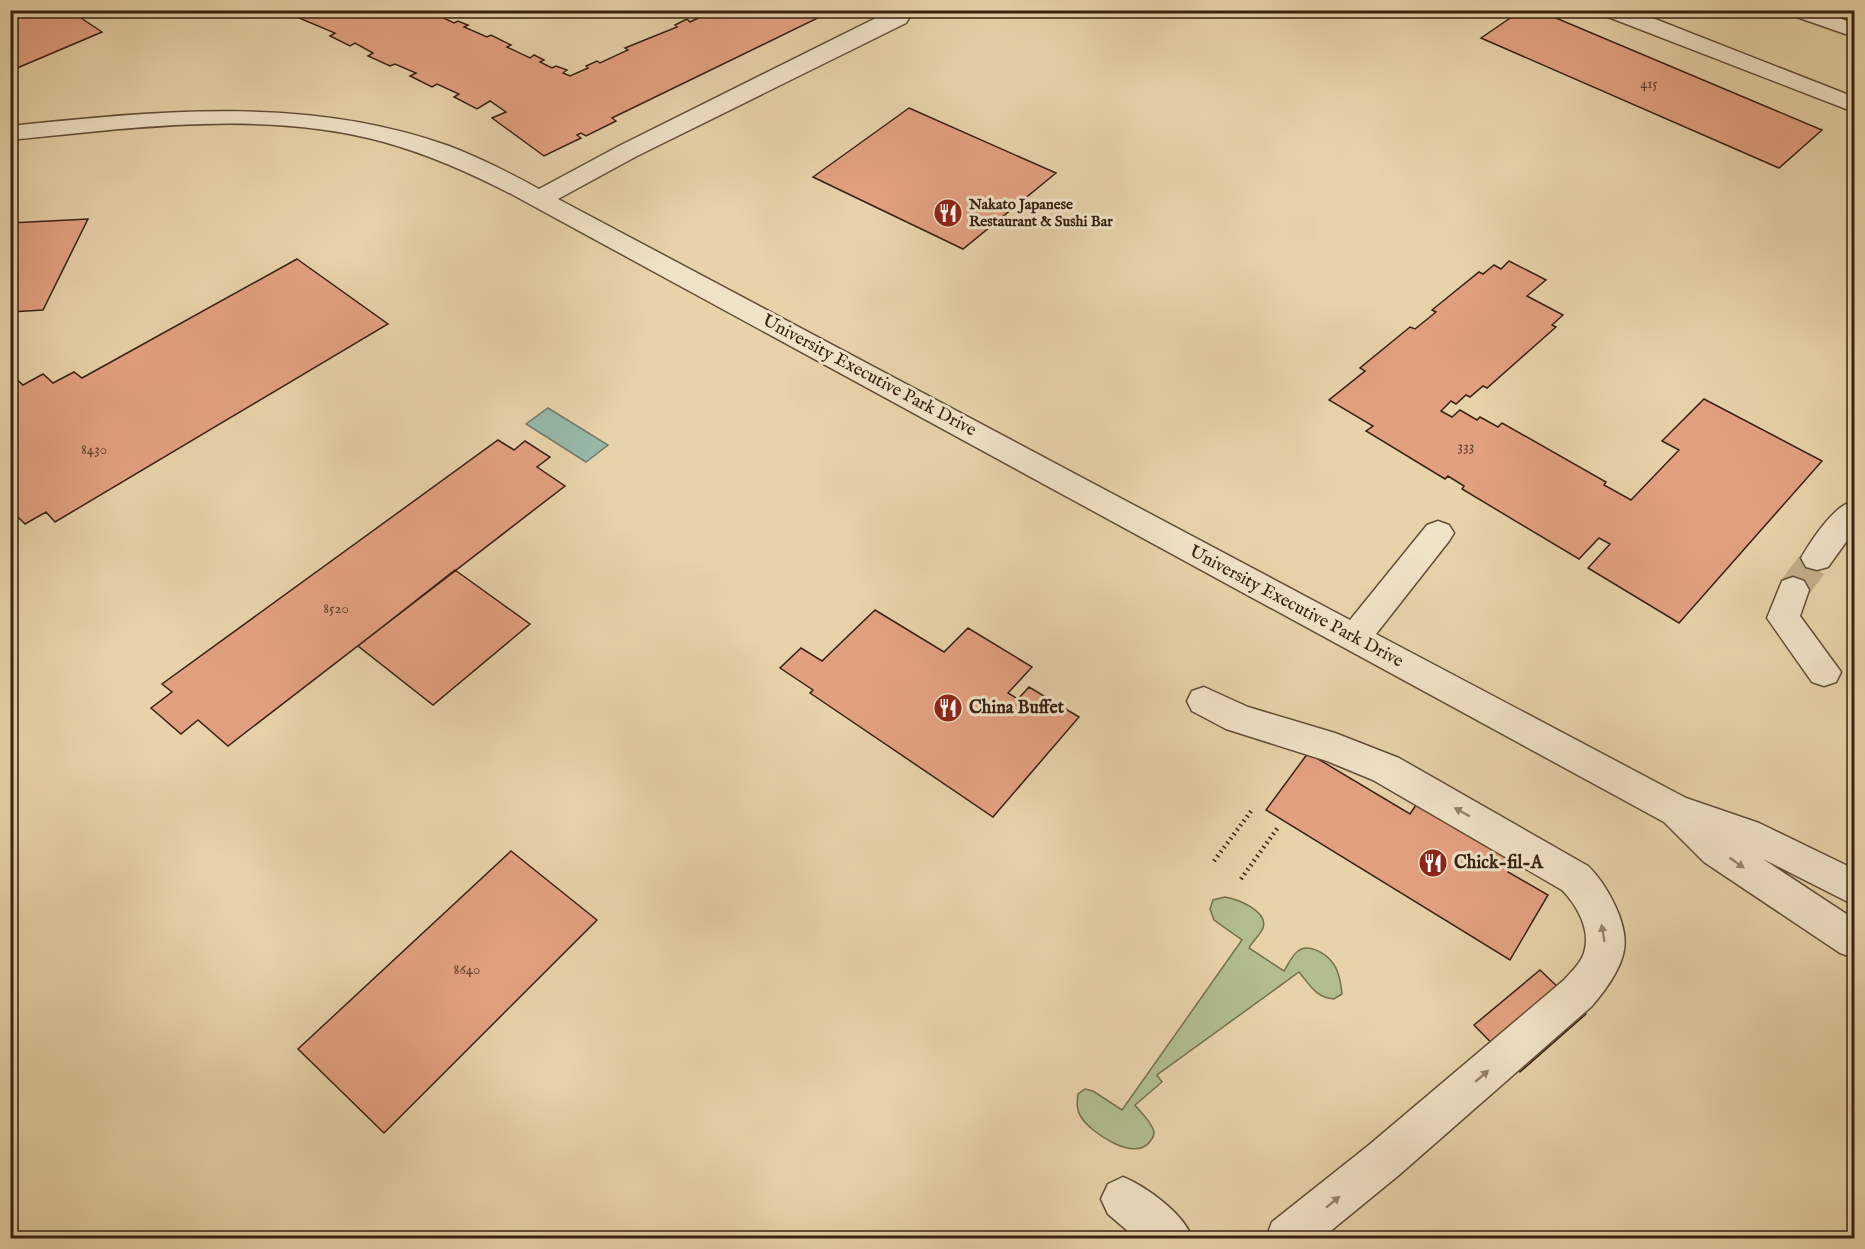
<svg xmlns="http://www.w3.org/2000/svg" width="1865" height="1249" viewBox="0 0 1865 1249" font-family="'IM FELL English',serif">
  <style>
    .green { fill: #b1bd8c; stroke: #746f50; stroke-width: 1.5 }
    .water { fill: #97b8a8; stroke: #717c6c; stroke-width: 1.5 }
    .building { fill: #e3a081; stroke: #372113; stroke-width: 1.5 }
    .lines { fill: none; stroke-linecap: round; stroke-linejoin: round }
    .minor-tunnel { stroke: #c5af8b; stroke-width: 31; stroke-dasharray: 31 16; stroke-linecap: butt }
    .minor-casing { stroke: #634d38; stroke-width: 3 }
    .path { stroke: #372113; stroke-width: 4.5; stroke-dasharray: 1.5 4; stroke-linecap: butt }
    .minor { fill: #f0e2c7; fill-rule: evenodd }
    .oneway { fill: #94826d }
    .labels { text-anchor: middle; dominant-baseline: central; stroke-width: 6; stroke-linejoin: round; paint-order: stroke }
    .far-number-label { font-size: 14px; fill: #62412e }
    .far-poi-label { font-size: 15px; font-weight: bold; fill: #372113; stroke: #f0e2c7; text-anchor: start }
    .number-label { font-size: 15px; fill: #62412e }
    .street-label { font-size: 18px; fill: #372113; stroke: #f0e2c7 }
    .poi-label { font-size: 18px; font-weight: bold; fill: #372113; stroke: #f0e2c7; text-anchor: start }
  </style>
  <rect width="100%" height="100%" fill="#e8d2a9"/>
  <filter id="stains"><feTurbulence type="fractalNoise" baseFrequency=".00333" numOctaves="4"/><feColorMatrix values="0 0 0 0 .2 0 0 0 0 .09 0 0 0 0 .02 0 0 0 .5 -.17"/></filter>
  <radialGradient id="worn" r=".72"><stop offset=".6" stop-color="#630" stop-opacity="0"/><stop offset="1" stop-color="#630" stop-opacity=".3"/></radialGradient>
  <path class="green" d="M1225,897C1237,899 1269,911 1263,928C1260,935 1252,942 1249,948L1284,971C1288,965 1292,955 1298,951C1308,943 1325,953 1332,962C1339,970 1341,983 1342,994L1334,999C1315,997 1310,985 1299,972L1157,1075L1162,1082L1135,1105C1140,1112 1152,1122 1154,1132C1154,1135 1153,1138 1151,1140C1137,1164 1091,1133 1081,1117C1076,1109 1077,1103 1078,1094L1085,1089L1093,1091L1122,1110L1242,940L1214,920L1210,909L1213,900Z"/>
  <path class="water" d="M548,408L608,445L586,462L526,424Z"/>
  <path class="building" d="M10,10H69L102,32L10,71Z
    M313,10H427L454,23L458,21L468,25L464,27L487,37L491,35L511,45L507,47L530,58L534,55L544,60L540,62L552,68L556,66L567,70L563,73L570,76L588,68L586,66L597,61L600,63L628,50L625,48L677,27L675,25L687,19L690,22L715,10H820L826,14L612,118L616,121L586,136L581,133L577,135L581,138L544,156L492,118L506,112L490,101L477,109L454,97L459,94L437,84L432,87L410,76L416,73L395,64L390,66L368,56L373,53L355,43L350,46L330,36L335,33L299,18Z
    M1522,10H1537L1822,130L1779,168L1481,38Z
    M909,108L1056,173L963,249L813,177Z
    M88,219L43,310L10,312V223Z
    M297,259L388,324L55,522L46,512L25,524L15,514L10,516V378L13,376L23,385L43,374L53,383L74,372L82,378Z
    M1509,261L1546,280L1527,296L1563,315L1552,325L1556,327L1487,388L1483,386L1470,397L1466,395L1456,404L1451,401L1441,411L1452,417L1460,410L1477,420L1480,417L1498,427L1502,423L1606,482L1604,485L1631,500L1679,450L1662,441L1704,399L1822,461L1679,623L1588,568L1610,544L1599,538L1579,559L1462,489L1464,486L1448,476L1445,479L1366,431L1373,426L1329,400L1365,371L1360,368L1410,327L1415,329L1436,312L1432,310L1479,272L1483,274L1494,265L1501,269Z
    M498,440L514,450L525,441L550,457L537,467L565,486L228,746L198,720L181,734L151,708L172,692L162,684Z
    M455,570L530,624L433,705L358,646Z
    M875,610L944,652L968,628L1032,667L1008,693L1018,699L1029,687L1079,717L993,817L810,693L813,690L780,668L801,648L822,661Z
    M1308,753L1410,814L1420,799L1517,855L1508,872L1548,895L1510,960L1266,810Z
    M511,851L597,920L384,1133L298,1049Z
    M1540,970L1586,1014L1520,1072L1474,1025Z"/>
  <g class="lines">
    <path class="minor-tunnel" d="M1793,590L1817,558"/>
    <g class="minor-casing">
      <path id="minor" d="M892,10H914L906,23L637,156L558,199L1350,620L1427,525L1438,521L1449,525L1454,533L1449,541L1376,634L1686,798L1759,823L1854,869V905L1763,859L1854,919V958L1840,953L1704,862L1664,822L515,196C473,174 430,155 384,142C264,109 132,128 10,140V126C157,111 307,95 449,146C480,158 510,173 539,189L619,146Z
        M1601,10H1632L1854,97V112L1603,15Z
        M1789,10H1820L1854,24V37L1791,15Z
        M1851,502L1854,503V531L1828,567L1817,570L1806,567L1801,558C1811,541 1833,507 1851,502Z
        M1793,577L1804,581L1809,590L1800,616L1841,672L1836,682L1824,686L1812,682L1767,618L1782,581Z
        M1204,687L1248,707L1335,733L1399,758L1588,866C1606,883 1629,924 1624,950C1621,969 1604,992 1592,1006L1399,1175L1322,1238H1266L1272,1222L1369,1145L1564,980C1572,971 1583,961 1585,949C1590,928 1576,904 1562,890L1373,780L1327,761L1226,729L1192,711L1187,701L1192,691Z
        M1123,1177C1147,1187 1184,1214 1192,1238H1136L1108,1214L1101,1199L1108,1184Z"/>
    </g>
    <path class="path" d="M1214,861L1252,810
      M1241,879L1279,826"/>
    <use href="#minor" class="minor"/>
  </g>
  <defs><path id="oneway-solid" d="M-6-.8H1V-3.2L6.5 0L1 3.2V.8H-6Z" transform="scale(1.5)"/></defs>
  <g class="oneway">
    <use href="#oneway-solid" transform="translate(1462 812) rotate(-151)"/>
    <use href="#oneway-solid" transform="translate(1737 863) rotate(35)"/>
    <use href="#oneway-solid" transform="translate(1603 933) rotate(-100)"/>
    <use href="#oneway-solid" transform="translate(1482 1076) rotate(-41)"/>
    <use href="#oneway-solid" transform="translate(1333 1202) rotate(-39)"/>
  </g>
  <defs>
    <g id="restaurant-disc" transform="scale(1.5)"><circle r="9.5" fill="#8f2418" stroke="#f0e2c7"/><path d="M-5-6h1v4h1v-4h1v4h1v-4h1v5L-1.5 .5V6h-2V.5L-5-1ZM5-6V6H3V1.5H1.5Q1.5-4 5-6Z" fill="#fff"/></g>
  </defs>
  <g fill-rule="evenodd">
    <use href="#restaurant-disc" x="948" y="213"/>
    <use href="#restaurant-disc" x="948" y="708"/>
    <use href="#restaurant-disc" x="1433" y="863"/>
  </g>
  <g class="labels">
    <g class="far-number-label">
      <text x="1649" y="84">415</text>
    </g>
    <g class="far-poi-label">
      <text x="969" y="204">Nakato Japanese<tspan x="969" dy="17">Restaurant &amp; Sushi Bar</tspan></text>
    </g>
    <g class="number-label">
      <text x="1466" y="446">333</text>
      <text x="94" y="449">8430</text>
      <text x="336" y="608">8520</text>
      <text x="467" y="969">8640</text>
    </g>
    <g class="street-label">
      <text transform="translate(869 376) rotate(28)">University Executive Park Drive</text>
      <text transform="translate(1296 607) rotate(28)">University Executive Park Drive</text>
    </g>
    <g class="poi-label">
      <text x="969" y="708">China Buffet</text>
      <text x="1454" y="863">Chick-fil-A</text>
    </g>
  </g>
  <rect width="1865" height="1249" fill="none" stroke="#e8d2a9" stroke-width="36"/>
  <rect x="12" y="12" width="1841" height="1225" fill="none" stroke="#372113" stroke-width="3"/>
  <rect x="18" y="18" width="1829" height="1213" fill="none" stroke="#372113" stroke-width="1.5"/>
  <rect width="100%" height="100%" filter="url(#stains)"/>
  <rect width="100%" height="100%" fill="url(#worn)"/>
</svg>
